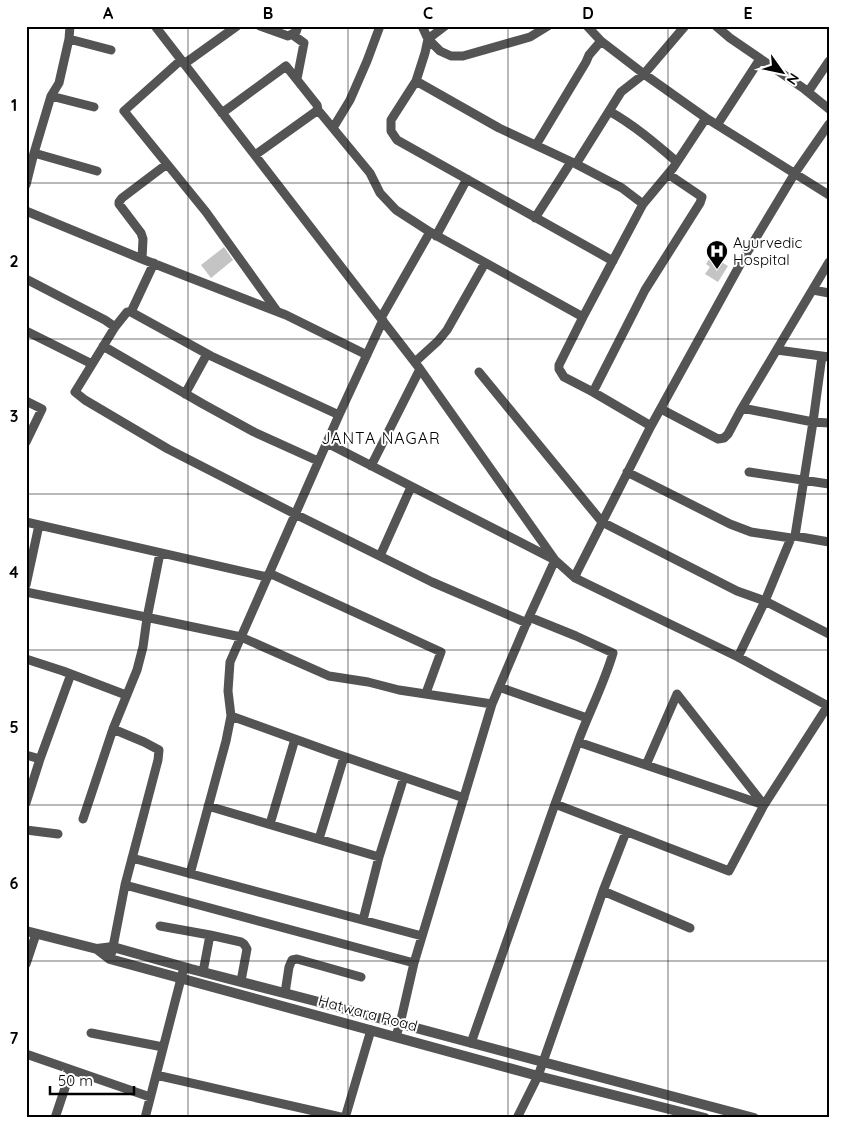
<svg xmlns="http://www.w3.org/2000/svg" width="855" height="1144" viewBox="0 0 855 1144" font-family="Quicksand,sans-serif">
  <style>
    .building { fill: #c4c4c4 }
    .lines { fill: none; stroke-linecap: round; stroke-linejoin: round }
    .minor { stroke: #545454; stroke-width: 9 }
    .tertiary { stroke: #545454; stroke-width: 10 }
    .grid { fill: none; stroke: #000; stroke-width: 1; stroke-opacity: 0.55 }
    .labels { text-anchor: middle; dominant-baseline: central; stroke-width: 4; stroke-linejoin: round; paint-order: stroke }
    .poi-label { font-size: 15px; fill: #000; stroke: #fff; text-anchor: start }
    .street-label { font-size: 15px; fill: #000; stroke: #fff }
    .neighbourhood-label { font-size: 16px; letter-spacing: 1px; fill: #000; stroke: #fff }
    .neatline { fill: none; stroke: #000; stroke-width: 2 }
    .grid-label { font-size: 16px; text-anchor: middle; font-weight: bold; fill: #000 }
  </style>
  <rect width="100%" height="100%" fill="#fff"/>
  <path class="building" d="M224,247L233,260L211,278L201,265Z
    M711,256L728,266L718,282L705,274L710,267L706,264Z"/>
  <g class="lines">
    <path class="minor" d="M155,26L420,369L555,560L575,578L738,657L828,706
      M260,26L288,36L296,32L298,26
      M422,26L428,39L440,51L451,56H463L530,37L548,26
      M587,26L601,41L644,74L706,118L829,195
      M716,26L730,38L803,88L829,109
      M293,35L304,43L297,79
      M69,39L111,50
      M181,60L124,111L206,212L277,311
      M184,64L237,26
      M416,81L425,53L428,39L445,26
      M808,92L829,61
      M51,96L94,107
      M609,111C634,125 655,143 677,162
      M222,113L286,66L317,105L318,110
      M717,125L760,59
      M333,128L350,100L367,61L380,26
      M536,145L586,62L589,55L601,41
      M34,153L97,171
      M255,155L318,110L370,173L380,193L396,210L430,232L583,317L559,365V369L564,377L593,392L651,426
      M576,164L499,128L416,81L391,120V131L397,140L613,261
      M26,185L34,153L51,96L59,83L69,39L70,26
      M643,204L622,188L576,164L621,92L644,74L685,26
      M26,211L142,259L286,315L367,355
      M535,218L571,162
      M436,236L467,179
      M142,259L143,239L141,233L119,204V202L122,198L167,164
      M26,279L105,320L115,327L75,392L85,400L168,449L295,514L432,582L527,623
      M813,290L829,293
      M131,312L154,263
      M583,317L643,204L673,168L706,118
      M381,318L430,232
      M115,327L127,312H131L211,356L339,415
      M26,331L92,364
      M103,346L203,404L254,432L318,461
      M777,350L829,357
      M415,362L438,341L447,330L485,263
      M479,372L602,522L737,591L765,601L829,634
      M593,392L645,290L700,203L702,197L668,174
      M185,394L207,354
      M26,401L42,409L26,442
      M742,408L813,422L829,423
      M661,409L718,439L724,438L728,434L742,408L829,262
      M327,443L553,559
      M371,466L420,369
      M627,472L730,524L751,532L791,538L795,536L829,542
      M749,472L829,484
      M26,522L39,525
      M795,536L813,422L822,356
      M380,556L411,487
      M269,573L441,652L426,693
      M575,578L577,572L651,426L742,261L795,173L829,124
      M26,585L39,525L267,577
      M26,592L241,637L329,676L368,682L399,690L492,704
      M529,617L576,636L613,653C604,684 589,712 578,742
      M738,657L765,601L791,538
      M26,659L63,671L126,695
      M499,687L587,718
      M231,716L331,752L464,798
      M26,755L40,759L71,674
      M26,803L40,759
      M555,804L729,871L764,805L677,694L646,765
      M208,806L379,857
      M83,819L113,729
      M270,824L295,739
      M26,830L58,834
      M319,839L344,757
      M132,858L422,936
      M190,874L226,741L231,716L228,691L230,662L339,415L383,320
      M125,885L414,963
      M603,891L690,928
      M363,920L379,857L404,777
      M160,926L210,935L241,942L244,944L247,949L241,981
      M112,952L125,885L158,760L159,750L144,742L113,729L137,670L143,647L147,618L160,553
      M26,964L36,934
      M203,972L210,935
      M285,993L289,967L292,960L297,959L361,977
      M91,1033L163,1047
      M396,1036L400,1024L414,963L492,704L529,617L555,560
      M471,1043L555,804L578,742L764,805L829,704
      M26,1054L150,1097
      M156,1075L345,1118L371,1030
      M55,1118L71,1070
      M145,1118L184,967
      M517,1118L538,1076L543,1062L603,891L626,832"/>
    <path class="tertiary" d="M26,931L97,949L110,959L538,1076L705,1118
      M97,949L113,947L191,969L315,1001L543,1062L754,1118"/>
  </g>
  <path class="grid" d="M188,26V1118M348,26V1118M508,26V1118M668,26V1118M26,183H829M26,339H829M26,494H829M26,650H829M26,805H829M26,961H829"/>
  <defs>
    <g id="hospital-pin" transform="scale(1.125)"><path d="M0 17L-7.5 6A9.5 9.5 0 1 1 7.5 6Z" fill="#000" stroke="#fff"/><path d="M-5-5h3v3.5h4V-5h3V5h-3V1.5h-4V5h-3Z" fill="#fff"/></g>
  </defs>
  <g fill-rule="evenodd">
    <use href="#hospital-pin" x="717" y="251"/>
  </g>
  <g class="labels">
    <g class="poi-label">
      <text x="733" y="242">Ayurvedic<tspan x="733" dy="17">Hospital</tspan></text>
    </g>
    <g class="street-label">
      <text transform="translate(368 1013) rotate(15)">Hatwara Road</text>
    </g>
    <g class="neighbourhood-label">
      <text x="381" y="438">JANTA NAGAR</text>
    </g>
  </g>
  <rect width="855" height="1144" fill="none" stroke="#ffffff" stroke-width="55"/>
  <g transform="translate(782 72) rotate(123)" stroke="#ffffff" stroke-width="4" paint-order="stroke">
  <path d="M0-4L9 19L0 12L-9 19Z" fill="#000000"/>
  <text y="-8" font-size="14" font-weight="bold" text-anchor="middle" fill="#000000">N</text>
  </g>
  <path d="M50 1086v8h84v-8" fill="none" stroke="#000000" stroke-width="2.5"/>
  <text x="58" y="1086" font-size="15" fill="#000000" stroke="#ffffff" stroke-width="4" paint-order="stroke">50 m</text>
  <rect x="28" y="28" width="800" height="1088" class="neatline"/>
  <g class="grid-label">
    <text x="108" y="19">A</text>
    <text x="268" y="19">B</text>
    <text x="428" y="19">C</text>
    <text x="588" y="19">D</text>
    <text x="748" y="19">E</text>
    <text x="14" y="111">1</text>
    <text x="14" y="267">2</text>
    <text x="14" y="422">3</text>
    <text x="14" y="578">4</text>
    <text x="14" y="733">5</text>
    <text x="14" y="889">6</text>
    <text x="14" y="1044">7</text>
  </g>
</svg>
